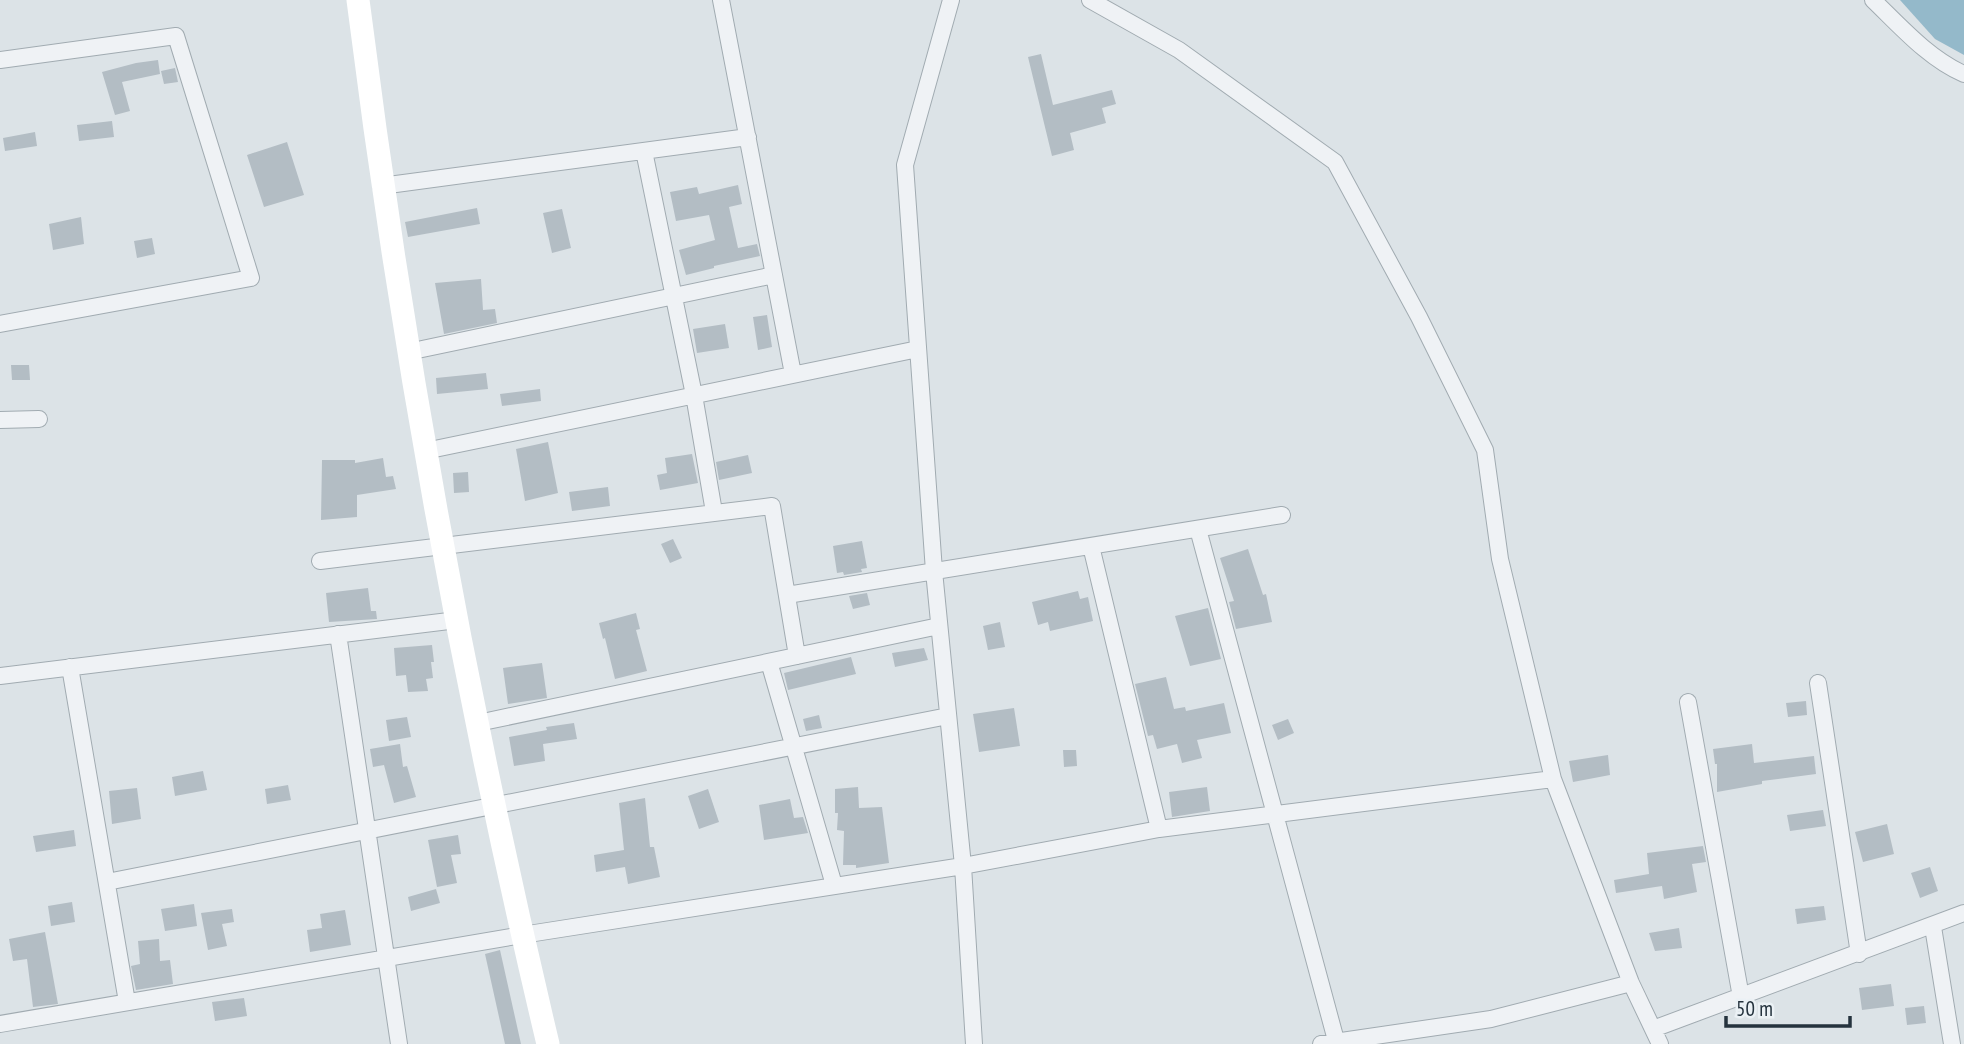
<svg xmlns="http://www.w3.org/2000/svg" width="1964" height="1044" viewBox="0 0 1964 1044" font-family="'PT Sans Narrow',sans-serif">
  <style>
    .water { fill: #94b9ca }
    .building { fill: #b3bdc4 }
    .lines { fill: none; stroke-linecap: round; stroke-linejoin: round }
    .street-casing { stroke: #a1abb1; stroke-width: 18 }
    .street { stroke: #eff2f5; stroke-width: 16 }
    .secondary { stroke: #fff; stroke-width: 23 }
  </style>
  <rect width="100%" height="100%" fill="#dce3e7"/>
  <path class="water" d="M1900,0H1964V55L1935,39Z"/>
  <path class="building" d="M1041,54L1053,105L1112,90L1116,104L1102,108L1106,123L1070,133L1074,150L1052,156L1028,57Z
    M158,60L160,74L122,82L130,111L115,115L102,72L136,63Z
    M175,68L178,82L164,84L161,71Z
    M112,121L114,137L79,141L77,125Z
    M35,132L37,146L5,151L3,138Z
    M287,142L304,195L264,207L247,155Z
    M738,185L742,204L729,207L738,248L757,244L760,256L714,266V268L686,275L679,250L715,240L709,215L676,221L670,192L697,187L699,194Z
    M477,208L480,224L408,237L405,222Z
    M562,209L571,248L552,253L543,213Z
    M81,217L84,244L53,250L49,224Z
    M152,238L155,254L137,258L134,241Z
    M481,279L483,310L495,309L497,323L444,334L435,283Z
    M767,315L772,347L758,350L753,317Z
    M725,324L729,348L697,353L693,329Z
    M11,365H29L30,380H12Z
    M486,373L488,389L437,394L436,378Z
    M540,389L541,401L502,406L500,394Z
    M548,442L558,493L525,501L516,449Z
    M692,454L698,483L660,490L657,475L667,473L665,458Z
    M748,455L752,473L719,480L716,462Z
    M383,458L386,477L393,476L396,489L357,495V517L321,520L322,460H355V463Z
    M468,472L469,492L454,493L453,473Z
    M608,487L610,506L572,511L569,492Z
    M673,539L682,558L670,563L661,544Z
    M862,541L867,568L861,569L862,572L844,575L843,572L837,573L833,546Z
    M1248,549L1263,595L1266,594L1272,622L1236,629L1229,602L1234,601L1220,558Z
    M368,588L371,611H376L377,619L329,622L326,593Z
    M1078,591L1080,599L1088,597L1093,621L1050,631L1048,622L1038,625L1032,602Z
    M867,593L870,605L853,609L849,596Z
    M1208,608L1221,659L1190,666L1175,616Z
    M636,613L640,629L636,630L647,671L615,679L605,638L603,639L599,623Z
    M1000,622L1005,647L988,650L983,626Z
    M432,645L434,662H431L433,678L426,679L428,691L408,692L406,675L396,676L394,648Z
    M924,648L928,660L895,667L892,653Z
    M851,657L856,674L788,690L784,673Z
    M542,663L547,698L508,704L503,668Z
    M1166,677L1174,709L1185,707L1186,711L1224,703L1231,733L1197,740L1202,758L1182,763L1177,744L1157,749L1153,735L1148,736L1135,684Z
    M1806,701L1807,715L1788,717L1786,703Z
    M1014,708L1020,746L979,752L973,714Z
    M819,715L822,728L806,731L803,719Z
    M407,717L411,737L389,741L386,720Z
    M1288,719L1294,733L1278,740L1272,725Z
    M574,723L577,739L543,744L545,761L514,766L509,737L547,730L546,727Z
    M400,744L403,767L407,766L416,797L394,803L384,765L373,767L370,749Z
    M1752,744L1754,763L1814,756L1816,774L1762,781V784L1717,792V764H1715L1713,749Z
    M1063,750H1076L1077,766L1064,767Z
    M1608,755L1610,775L1573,782L1569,761Z
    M203,771L207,790L175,796L172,777Z
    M288,785L291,800L267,804L265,789Z
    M858,787L859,808L882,807L889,863L856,868V865H843L844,831L837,830L838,813H835V789Z
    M1207,787L1210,811L1172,817L1169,792Z
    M137,788L141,819L112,824L109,791Z
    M708,789L719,822L699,829L688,796Z
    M645,798L650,847H654L660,877L628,884L625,867L596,872L594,855L624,850L619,803Z
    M790,799L794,818L803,817L808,833L764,840L759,805Z
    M1823,810L1826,826L1790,831L1787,815Z
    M1887,824L1894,854L1863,862L1855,832Z
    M74,830L76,846L36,852L33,836Z
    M458,835L461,854L451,855L457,883L437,887L428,840Z
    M1703,846L1706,862L1692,864L1697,892L1664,899L1662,886L1616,893L1614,880L1649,874L1647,853Z
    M1930,867L1938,891L1920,898L1911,873Z
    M436,889L440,903L411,911L408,897Z
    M72,902L75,922L51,926L48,906Z
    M194,904L197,926L165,931L161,909Z
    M1824,906L1826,920L1797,924L1795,909Z
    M232,909L234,922L222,924L227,946L208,950L201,913Z
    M345,910L351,945L310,952L307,930L322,928L320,914Z
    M1679,928L1682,948L1655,951L1649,933Z
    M45,932L58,1004L33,1007L27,959L13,961L9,939Z
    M159,939L160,961L170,960L173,984L136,990L131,966L140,964L138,941Z
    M500,950L521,1044H505L485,954Z
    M1891,984L1894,1006L1862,1010L1859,988Z
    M244,998L247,1016L215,1021L212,1002Z
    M1924,1006L1926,1023L1907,1025L1905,1008Z"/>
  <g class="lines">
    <g class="street-casing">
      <path id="street" d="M721,0L793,374
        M951,0L905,165L934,571L963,866L974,1044
        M1090,0L1179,50L1335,162L1419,317L1485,450L1500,559L1553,779L1631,983L1660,1044
        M1873,0C1900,26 1929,59 1964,74
        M0,60L176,36L251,278L0,324
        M644,151L694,395L714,512
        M381,186L748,137
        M408,352L774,275
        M0,420L39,419
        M425,451L918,349
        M1198,529L1337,1044
        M1091,546L1159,829
        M320,561L772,506L797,656
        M787,595L1282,515
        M338,634L399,1044
        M769,662L834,885
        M70,667L127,1002
        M0,676L457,620
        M1818,683L1859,954
        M1688,702L1741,997
        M478,723L939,626
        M107,882L948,716
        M1933,927L1952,1044
        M0,1024L522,935L963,866L1159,829L1553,779
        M1653,1029L1964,913
        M1321,1044L1491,1019L1631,983"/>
    </g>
    <use href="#street" class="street"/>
    <path class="secondary" d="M358,0C402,351 466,700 548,1044"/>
  </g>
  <path d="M1726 1016v10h124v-10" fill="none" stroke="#25333e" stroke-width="3.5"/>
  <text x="1736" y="1016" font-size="21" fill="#25333e" stroke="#ebf1f5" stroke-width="5" paint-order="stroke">50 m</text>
</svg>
